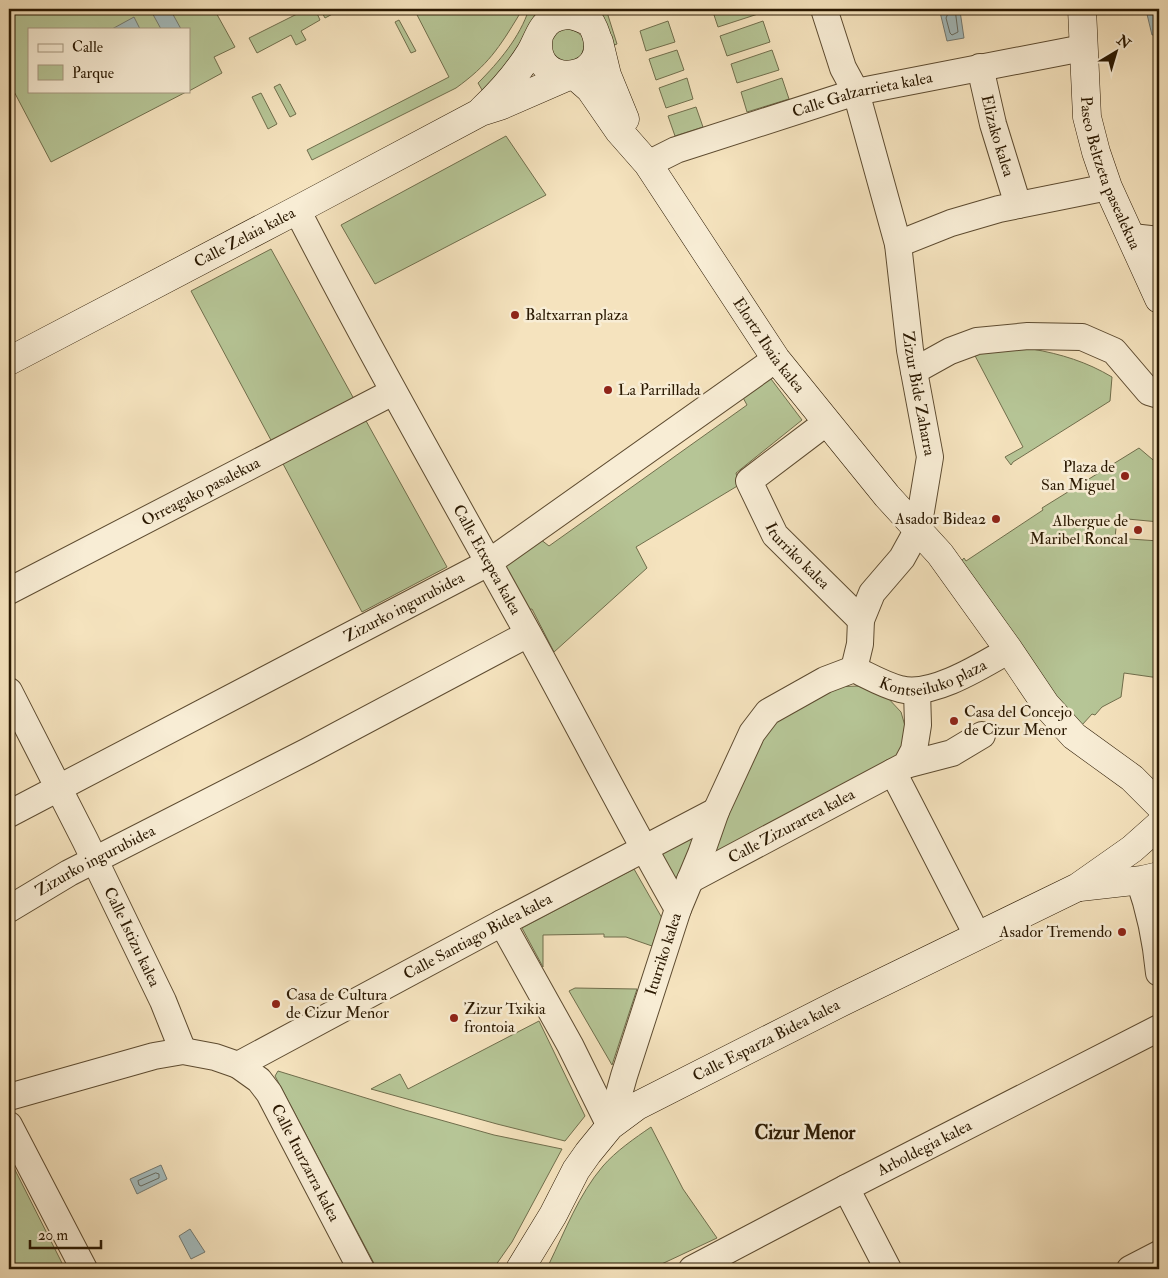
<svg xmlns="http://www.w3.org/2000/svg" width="1168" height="1278" viewBox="0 0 1168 1278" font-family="'IM FELL Double Pica',serif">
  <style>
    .green { fill: #b6c596; stroke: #706e4c }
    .water { fill: #a3bbbd; stroke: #737a72 }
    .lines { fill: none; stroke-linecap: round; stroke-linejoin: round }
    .shore { stroke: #666a5f; stroke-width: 1 }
    .street-casing { stroke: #5d4b30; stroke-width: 28 }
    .secondary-casing { stroke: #2a1801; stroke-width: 29 }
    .street { stroke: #f8edd5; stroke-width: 26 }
    .secondary { stroke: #f8edd5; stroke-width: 28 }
    .poi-dot { fill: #8f2418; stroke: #f8edd5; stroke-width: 2 }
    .labels { text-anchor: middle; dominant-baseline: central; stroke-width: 5; stroke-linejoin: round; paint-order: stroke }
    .street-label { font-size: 16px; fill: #2a1801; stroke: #f8edd5 }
    .poi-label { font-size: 16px; fill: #2a1801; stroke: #f8edd5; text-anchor: start }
    .quarter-label { font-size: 19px; font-weight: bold; fill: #2a1801; stroke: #f8edd5 }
  </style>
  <rect width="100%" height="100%" fill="#f5e3be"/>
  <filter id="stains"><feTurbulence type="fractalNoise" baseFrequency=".004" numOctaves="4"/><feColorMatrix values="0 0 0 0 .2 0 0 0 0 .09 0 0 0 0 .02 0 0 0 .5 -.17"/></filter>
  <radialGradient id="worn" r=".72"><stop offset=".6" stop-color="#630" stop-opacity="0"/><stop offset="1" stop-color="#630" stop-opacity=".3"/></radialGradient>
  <path class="green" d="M9,9H214L235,47L214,57L222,73L189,91V29H29V91H188L51,162L9,82Z
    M307,9H315L320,20L301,31L306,40L296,45L291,35L257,53L249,38Z
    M320,9H342L325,18Z
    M414,9H521L519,15C499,48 488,65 456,88L312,160L307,150L449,77Z
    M529,9H542L536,25L485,95L478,83C499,62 520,37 529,9Z
    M597,9H606L617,44L609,47Z
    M712,9H759L761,13L718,27Z
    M399,20L416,51L411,53L395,22Z
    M668,21L675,42L646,51L640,31Z
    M763,21L770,42L727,56L720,36Z
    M563,29C573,28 587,35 584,47C583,52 580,58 578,63H555L548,40L552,35Z
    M677,50L684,70L656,80L649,59Z
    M772,50L779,70L737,83L731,64Z
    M687,78L693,99L666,108L659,88Z
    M782,78L789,99L747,112L741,92Z
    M280,84L296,114L290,117L274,87Z
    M261,93L277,124L268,129L252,97Z
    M696,107L703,127L675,136L668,116Z
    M506,136L546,195L375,284L341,225Z
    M271,249L354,399L272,442L191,291Z
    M1032,349C1061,354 1087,362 1112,377L1110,401L1013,462L1011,465L1005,457L1023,447L972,350Z
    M768,375L802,420L736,473L739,485L636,547L647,568L554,652L532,609L526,610L503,572L511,557L540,539L549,546L747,405L741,394Z
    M365,419L447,567L362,612L282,462Z
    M1139,448L1159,465V522L1117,518L1115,538L1159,541V562L1155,612H1159V678L1124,673L1121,697L1102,707L1095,715L1092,714L1082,725L1038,677L957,566L964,558L966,561L1043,510L1042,508Z
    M859,686L886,696L901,712L905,726L903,744L897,759L766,830L711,854L750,755L771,723L831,687Z
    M697,828L679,885L657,851Z
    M634,869L662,918L652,946L626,937H604V934L543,935V967L522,928Z
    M575,988L637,989L612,1065L569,991Z
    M539,1021L585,1116L565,1141L497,1124L371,1089L400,1074L408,1089Z
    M278,1071L405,1110L494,1135L562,1149L512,1242L493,1269H377L275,1076Z
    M651,1127L683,1189L717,1238L651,1269H552L549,1264C565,1231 579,1194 603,1166C616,1151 635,1138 651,1127Z
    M9,1158L65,1269L9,1268Z"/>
  <path class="water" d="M150,9H170L181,29H161Z
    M945,9L960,11L964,38L947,41L940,12L945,11Z
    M1151,9H1159V34L1152,35L1146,10Z
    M134,17L140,29H112Z
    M161,1165L167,1179L137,1194L130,1179Z
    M190,1229L205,1252L191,1259L179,1236Z"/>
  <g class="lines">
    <path class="shore" d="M950,9L946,18L950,33L952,35L958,32L955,9
      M156,1173L159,1174V1178L141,1186L139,1185L138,1181Z"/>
    <g class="street-casing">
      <g id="street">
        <path id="s1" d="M824,9L843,68L856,92L898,244L910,350L930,457L918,529L902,558L872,593L861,620L860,644L854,669"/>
        <path id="s2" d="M980,67L993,124L1018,205"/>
        <path id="s3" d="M648,164L676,150L856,92L1083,48"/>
        <path id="s4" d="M297,210C371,354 451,494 529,635C579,726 626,818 678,909"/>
        <path d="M1132,237L1159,240"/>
        <path d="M898,244L951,223L999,209L1108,187"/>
        <path d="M914,371L950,351L977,341L1028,336L1082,337L1114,351L1149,392L1159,395"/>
        <path id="s5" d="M827,422L749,481L775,535L861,620"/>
        <path id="s6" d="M9,591L393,392"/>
        <path id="s7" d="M854,669C869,676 884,685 900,689C931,698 983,665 1009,650"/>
        <path id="s8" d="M9,691L85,840L163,1001L183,1051"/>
        <path d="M906,765L952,753L982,735"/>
        <path d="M893,772L977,935"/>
        <path id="s9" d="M9,814L488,563L776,359"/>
        <path id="s10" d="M690,880L906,765L914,750L918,725L917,691"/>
        <path d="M1139,880C1150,911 1156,941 1159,973"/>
        <path id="s11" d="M9,909L69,873L308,751L528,634"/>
        <path d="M502,923L570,1045L610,1126"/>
        <path id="s12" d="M238,1065L502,923L716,811"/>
        <path id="s13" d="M9,1097L154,1056L183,1051L215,1057L238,1065L259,1080L269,1093L361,1269"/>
        <path d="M9,1125L84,1269"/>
        <path id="s14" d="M610,1126L624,1076L678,909L701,854L716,811L752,733L768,712L825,680L854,669"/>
        <path d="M846,1188L888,1269"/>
        <path id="s15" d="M692,1269L846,1188L1159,1028"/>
        <path d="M1130,1269L1159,1254"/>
      </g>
    </g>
    <g class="secondary-casing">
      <g id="secondary">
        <path id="s16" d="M1082,9L1087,117L1096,152L1108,187L1159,299"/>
        <path d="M599,42L607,75L625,119"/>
        <path id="s17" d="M574,75L590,89L619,131L648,164L776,359L887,496L940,554L1009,650L1046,705L1074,736L1132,778L1159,805"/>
        <path d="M482,110C500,93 517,74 530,53C537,42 540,27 551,20C565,11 578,16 591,23C624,83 528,95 539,36"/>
        <path id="s18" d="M9,361L297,210L481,112L500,106L569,76"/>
        <path d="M1080,887L1142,880L1159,876"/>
        <path id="s19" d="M520,1269L553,1215L576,1170L588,1153L610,1126L637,1106L842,1002L1078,887L1132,849L1159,825"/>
      </g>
    </g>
    <use href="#street" class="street"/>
    <use href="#secondary" class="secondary"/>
  </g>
  <g class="poi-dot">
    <circle cx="515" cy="315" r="5"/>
    <circle cx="608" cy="390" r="5"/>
    <circle cx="1125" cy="476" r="5"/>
    <circle cx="996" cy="519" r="5"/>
    <circle cx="1138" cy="530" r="5"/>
    <circle cx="954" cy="721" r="5"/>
    <circle cx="1122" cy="932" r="5"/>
    <circle cx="276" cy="1004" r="5"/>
    <circle cx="454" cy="1018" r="5"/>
  </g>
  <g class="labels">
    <g class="street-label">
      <text stroke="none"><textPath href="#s3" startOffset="226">Calle Galzarrieta kalea</textPath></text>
      <text stroke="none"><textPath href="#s2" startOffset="71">Elizako kalea</textPath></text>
      <text stroke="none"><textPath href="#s16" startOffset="168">Paseo Beltzeta pasealekua</textPath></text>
      <text stroke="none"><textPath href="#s18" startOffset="266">Calle Zelaia kalea</textPath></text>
      <text stroke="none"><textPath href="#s17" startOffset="334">Elortz Ibaia kalea</textPath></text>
      <text stroke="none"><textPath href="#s1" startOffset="398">Zizur Bide Zaharra</textPath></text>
      <text stroke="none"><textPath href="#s6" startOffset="216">Orreagako pasalekua</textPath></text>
      <text stroke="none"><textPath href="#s5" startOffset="188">Iturriko kalea</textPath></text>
      <text stroke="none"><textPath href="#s4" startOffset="398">Calle Etxepea kalea</textPath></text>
      <text stroke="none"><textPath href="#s9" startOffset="446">Zizurko ingurubidea</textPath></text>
      <text stroke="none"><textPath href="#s7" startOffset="85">Kontseiluko plaza</textPath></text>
      <text stroke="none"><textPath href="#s10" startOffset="115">Calle Zizurartea kalea</textPath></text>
      <text stroke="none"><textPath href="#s11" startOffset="99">Zizurko ingurubidea</textPath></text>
      <text stroke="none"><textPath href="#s12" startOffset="272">Calle Santiago Bidea kalea</textPath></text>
      <text stroke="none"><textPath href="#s8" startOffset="275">Calle Istizu kalea</textPath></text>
      <text stroke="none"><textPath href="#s14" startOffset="180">Iturriko kalea</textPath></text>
      <text stroke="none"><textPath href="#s19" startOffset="348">Calle Esparza Bidea kalea</textPath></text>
      <text stroke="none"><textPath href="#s15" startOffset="262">Arboldegia kalea</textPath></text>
      <text stroke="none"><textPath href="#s13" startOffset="358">Calle Iturzarra kalea</textPath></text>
    </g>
    <g class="poi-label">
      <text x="525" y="315">Baltxarran plaza</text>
      <text x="618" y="390">La Parrillada</text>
      <text x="1115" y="467" text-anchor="end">Plaza de<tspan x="1115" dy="18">San Miguel</tspan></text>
      <text x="986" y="519" text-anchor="end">Asador Bidea2</text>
      <text x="1128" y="521" text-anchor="end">Albergue de<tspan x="1128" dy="18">Maribel Roncal</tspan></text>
      <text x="964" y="712">Casa del Concejo<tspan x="964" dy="18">de Cizur Menor</tspan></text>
      <text x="1112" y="932" text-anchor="end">Asador Tremendo</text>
      <text x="286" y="995">Casa de Cultura<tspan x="286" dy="18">de Cizur Menor</tspan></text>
      <text x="464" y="1009">Zizur Txikia<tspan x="464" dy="18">frontoia</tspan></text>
    </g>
    <g class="quarter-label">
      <text x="805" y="1133">Cizur Menor</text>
    </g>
  </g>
  <rect width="1168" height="1278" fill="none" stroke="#f5e3be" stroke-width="30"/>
  <rect x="10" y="10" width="1148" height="1258" fill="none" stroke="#2a1801" stroke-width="2.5"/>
  <rect x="15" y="15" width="1138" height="1248" fill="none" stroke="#2a1801"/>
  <rect x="28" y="28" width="162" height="65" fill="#f8edd5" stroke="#a69880"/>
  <rect x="38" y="44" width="25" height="8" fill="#f8edd5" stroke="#a69880"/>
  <text x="72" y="52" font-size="15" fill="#2a1801">Calle</text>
  <rect x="38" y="65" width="25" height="15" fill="#b6c596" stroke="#a69880"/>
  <text x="72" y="78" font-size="15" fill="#2a1801">Parque</text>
  <g transform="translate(1116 52) rotate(38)" stroke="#f8edd5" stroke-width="4" paint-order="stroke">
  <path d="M0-4L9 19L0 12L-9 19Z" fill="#2a1801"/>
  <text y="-8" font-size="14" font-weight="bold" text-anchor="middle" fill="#2a1801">N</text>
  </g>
  <path d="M30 1240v8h71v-8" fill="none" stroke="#2a1801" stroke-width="2.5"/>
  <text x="38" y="1240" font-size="15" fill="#2a1801" stroke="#f8edd5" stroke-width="4" paint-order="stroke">20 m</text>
  <rect width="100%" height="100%" filter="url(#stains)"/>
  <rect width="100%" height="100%" fill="url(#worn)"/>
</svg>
